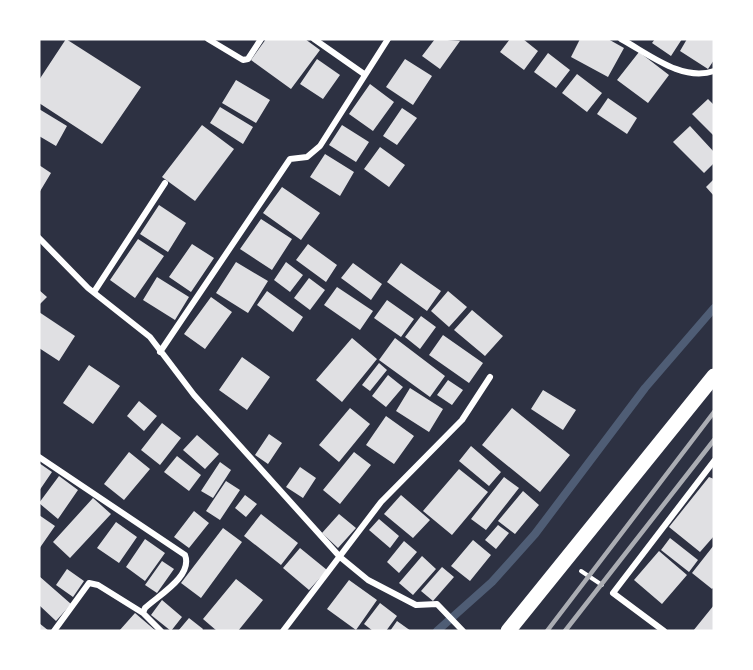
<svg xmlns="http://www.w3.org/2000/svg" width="753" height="670" viewBox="0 0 753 670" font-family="'Sofia Sans Condensed',sans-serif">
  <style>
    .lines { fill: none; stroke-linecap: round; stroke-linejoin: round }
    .stream { stroke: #4f5d75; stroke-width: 8 }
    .building { fill: #e0e0e3 }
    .path { stroke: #fff; stroke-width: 4 }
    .minor { stroke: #fff; stroke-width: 6 }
    .primary { stroke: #fff; stroke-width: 15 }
    .rail { stroke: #abadb3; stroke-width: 4.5 }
  </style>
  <rect width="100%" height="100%" fill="#2d3142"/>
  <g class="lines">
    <path class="stream" d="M437,631L492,582L535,534L645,388L714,308"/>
  </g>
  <path class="building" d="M66,39L141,87L102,144L39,103V80Z
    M266,39H305L320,50L291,89L251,60Z
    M435,39L460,41L440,69L422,56Z
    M510,39H523L538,51L524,70L500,52Z
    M580,39H608L624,48L608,77L571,57Z
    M655,39H682L671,56L652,43Z
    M687,39H714V60L708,69L680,51Z
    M639,52L669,75L648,103L617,80Z
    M548,53L570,70L556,88L534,72Z
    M317,59L340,75L323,99L300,84Z
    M405,59L432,76L413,105L386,87Z
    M577,74L602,93L587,112L562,93Z
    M236,80L270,100L256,123L222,103Z
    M370,84L394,102L373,131L349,114Z
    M608,98L637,118L627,134L597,114Z
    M708,99L714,105V136L692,114Z
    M220,107L253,127L243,144L210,123Z
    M402,108L417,118L397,145L383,136Z
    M39,109L67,126L56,146L39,136Z
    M202,125L234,149L195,201L162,177Z
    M342,125L369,142L356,162L329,145Z
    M690,126L714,152V163L704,173L673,142Z
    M380,147L405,165L389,187L364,169Z
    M325,154L354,172L340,196L310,177Z
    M39,165L51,173L39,193Z
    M714,179V196L706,187Z
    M282,187L320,213L301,240L263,213Z
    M159,205L186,223L168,252L140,234Z
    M261,219L292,239L272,270L240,249Z
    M138,239L164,256L135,298L110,280Z
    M192,244L214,258L191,292L169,277Z
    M308,244L337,265L326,282L296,260Z
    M236,262L268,281L248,313L216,293Z
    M286,262L303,275L290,292L274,280Z
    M353,263L382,284L371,300L341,278Z
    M401,263L441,291L427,311L387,282Z
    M157,277L189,297L175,320L143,300Z
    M309,278L325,290L310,310L294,298Z
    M337,287L373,311L360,330L324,305Z
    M39,290L47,297L39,305Z
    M267,291L303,317L293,332L257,305Z
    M448,291L467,307L449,327L431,311Z
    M211,297L232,312L205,349L184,334Z
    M387,300L414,319L401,337L374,318Z
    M472,310L503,336L485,356L454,330Z
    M39,312L75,336L59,361L39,348Z
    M421,316L436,327L420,349L405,337Z
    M443,335L483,363L469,383L429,355Z
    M352,338L377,359L342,402L316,380Z
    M395,338L445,376L430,397L379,360Z
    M242,357L270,377L247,410L219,390Z
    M379,363L387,370L370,391L362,385Z
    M89,365L120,386L93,424L63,403Z
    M388,375L403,387L386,407L372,396Z
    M448,380L463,390L452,405L437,395Z
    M410,388L443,409L429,432L396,411Z
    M543,390L576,410L563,430L531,409Z
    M139,401L157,416L144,431L127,416Z
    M350,408L370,424L339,462L319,445Z
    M512,408L570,455L540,492L482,445Z
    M386,416L414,436L394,464L366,445Z
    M162,423L181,438L160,465L141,450Z
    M269,434L282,443L268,464L255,455Z
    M197,435L219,454L205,469L183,450Z
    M471,446L501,472L489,486L459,461Z
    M129,452L150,469L124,500L104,484Z
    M354,452L371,465L340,504L323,490Z
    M177,456L201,475L189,491L164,472Z
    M220,462L231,470L213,498L201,491Z
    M39,463L52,472L39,491Z
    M300,467L316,478L303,498L286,487Z
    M459,469L488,492L452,535L423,511Z
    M59,476L78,490L58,519L39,503Z
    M504,477L519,488L486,530L471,519Z
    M709,477L714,479V536L700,552L669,527Z
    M226,481L240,490L220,520L206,511Z
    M523,491L539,505L515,534L498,521Z
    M245,495L257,504L246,517L235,508Z
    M401,495L430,520L413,538L384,514Z
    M93,498L111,514L70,558L53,542Z
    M194,511L209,523L189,548L174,537Z
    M261,514L298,543L281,565L244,536Z
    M339,514L356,528L338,548L322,533Z
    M39,515L55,526L39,549Z
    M379,519L399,536L390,548L369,530Z
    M116,522L137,537L119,563L97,548Z
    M498,525L509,533L496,549L485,540Z
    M223,528L242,542L201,598L181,583Z
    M670,538L698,560L689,572L661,550Z
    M145,539L165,553L145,581L126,567Z
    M473,540L491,555L470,581L451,566Z
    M404,541L417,552L399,573L387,562Z
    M714,545V587L712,589L692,573Z
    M300,548L327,570L309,590L283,568Z
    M659,551L687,575L662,604L634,580Z
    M422,556L436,569L413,595L399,583Z
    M162,561L174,569L157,593L145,585Z
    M442,567L454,577L433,601L421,591Z
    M67,569L84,581L73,597L56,585Z
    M39,576L71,604L56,621L39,605Z
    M236,579L263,600L238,631H217L203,619Z
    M349,580L377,600L356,630L327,609Z
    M162,600L182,617L171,631L151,615Z
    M380,603L397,616L386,631H373L364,624Z
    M714,605V631H693Z
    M135,613L156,631H119Z
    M189,618L203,629L202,631H178Z
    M397,621L411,631H390Z
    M39,623L49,631H39Z"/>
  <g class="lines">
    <path class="path" d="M581,571L602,585"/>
    <path class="minor" d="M208,39L243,60L248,59L261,39
      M314,39L364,74
      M621,39C649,54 682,82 714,71
      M39,238L88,288L150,337L194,395L340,557L368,580L416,605L437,604L463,631
      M94,292L165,183
      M160,352L290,159L307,157L320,146L388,39
      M39,457L185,555C193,576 159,595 145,608L143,613L161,631
      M54,631L89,583L98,585L143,613
      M283,631L381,502L462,420L490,377
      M664,631L613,593L714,461"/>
    <path class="primary" d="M508,631L714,376"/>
    <path class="rail" d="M547,631L714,412
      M565,631L714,440"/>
  </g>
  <rect width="753" height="670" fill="none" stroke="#ffffff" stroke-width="81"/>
</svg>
